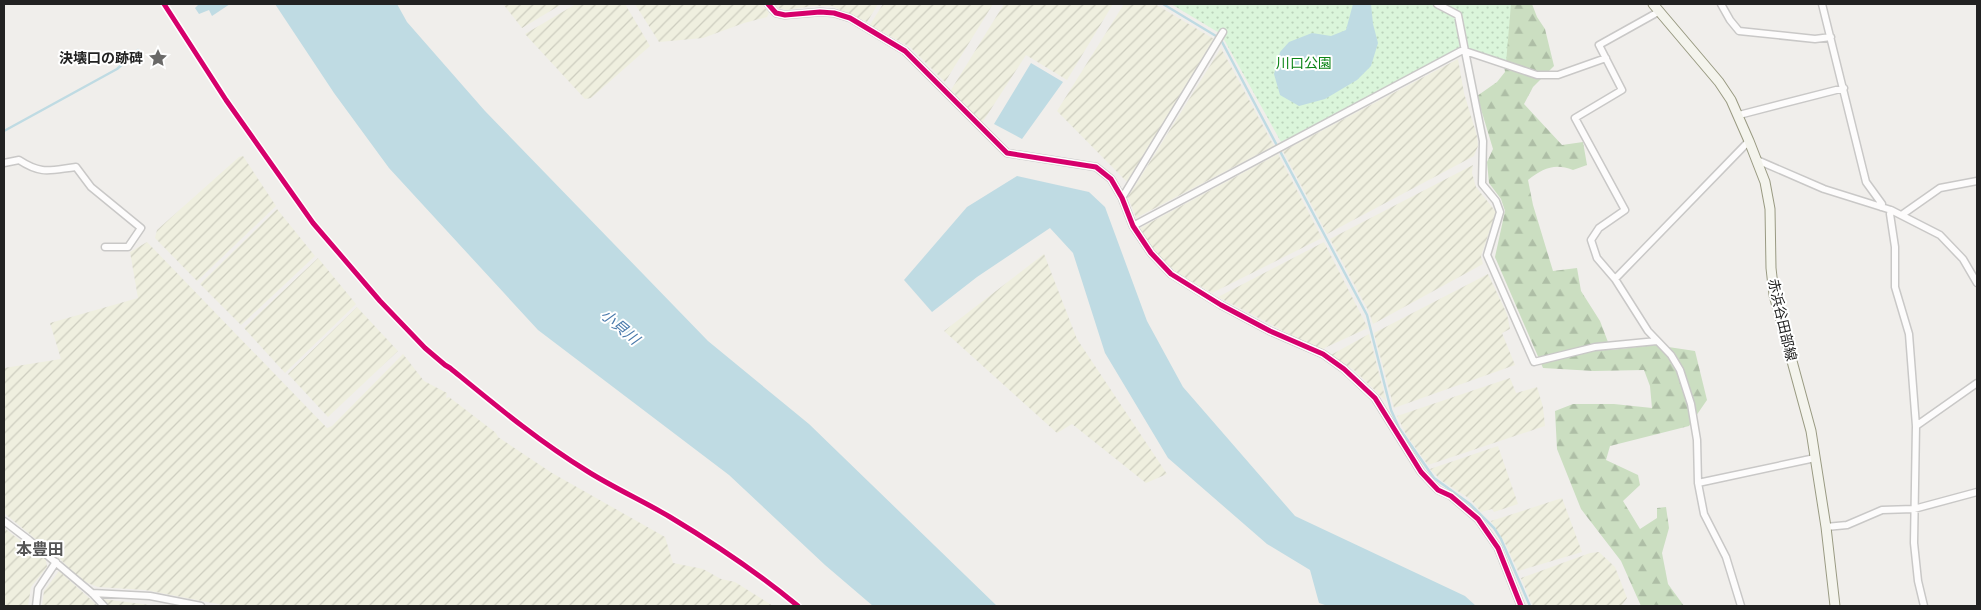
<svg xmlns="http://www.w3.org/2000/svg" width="1981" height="610" viewBox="0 0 1981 610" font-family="'Nunito Sans','Noto Sans JP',sans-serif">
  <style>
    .farmland { fill: url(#farmland-furrows) }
    .forest { fill: url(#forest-firs) }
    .park { fill: url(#park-dots) }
    .water { fill: #bfdbe3 }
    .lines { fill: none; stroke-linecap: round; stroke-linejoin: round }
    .stream { stroke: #bfdbe3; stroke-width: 2.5 }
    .minor-casing { stroke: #c9c8c7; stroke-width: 9 }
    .secondary-casing { stroke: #999a82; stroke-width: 11 }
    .minor { stroke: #fdfcfc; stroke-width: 6 }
    .secondary { stroke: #f4f4ed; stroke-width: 9 }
    .cycleway-casing { stroke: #fff; stroke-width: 8 }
    .cycleway { stroke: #d6006c; stroke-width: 5 }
    .labels { text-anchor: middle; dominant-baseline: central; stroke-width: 4; stroke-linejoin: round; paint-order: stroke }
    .poi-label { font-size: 14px; font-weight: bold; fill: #222; stroke: #fff; text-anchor: end }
    .park-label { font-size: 14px; fill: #0c8416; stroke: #fff }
    .street-label { font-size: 14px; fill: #222; stroke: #fff }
    .water-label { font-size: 15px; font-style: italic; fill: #4a7aab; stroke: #fff }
    .quarter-label { font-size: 16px; font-weight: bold; fill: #555; stroke: #fff }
  </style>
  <defs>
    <pattern id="farmland-furrows" width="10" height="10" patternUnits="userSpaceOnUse" patternTransform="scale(1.25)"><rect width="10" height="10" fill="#efefdf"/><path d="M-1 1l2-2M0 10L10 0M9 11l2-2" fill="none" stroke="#cdcdbf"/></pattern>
    <pattern id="forest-firs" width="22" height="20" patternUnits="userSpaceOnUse" patternTransform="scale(1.25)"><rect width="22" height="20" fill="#cbdec1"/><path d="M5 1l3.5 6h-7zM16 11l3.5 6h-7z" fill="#aebea6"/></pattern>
    <pattern id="park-dots" width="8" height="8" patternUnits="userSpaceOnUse" patternTransform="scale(1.25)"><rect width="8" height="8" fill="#daf5da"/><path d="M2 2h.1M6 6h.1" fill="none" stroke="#bbd2bb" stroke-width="1.8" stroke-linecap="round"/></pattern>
  </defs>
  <rect width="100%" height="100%" fill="#f0eeeb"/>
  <path class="farmland" d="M503,4H562L522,28Z
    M576,4H625L650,46L591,98L585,99L525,34Z
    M635,4H762L769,13L767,17L744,23L703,38L659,42Z
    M774,4H878L867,22L832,6H813L786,10L778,8Z
    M883,4H993L945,82L910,47L870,25Z
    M1004,4H1113L1067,80L1026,55L982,123L951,90Z
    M1124,4H1155L1214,39L1127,182L1057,111Z
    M1221,48L1274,146L1136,218L1128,197Z
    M1458,59L1464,93L1477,136L1478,146L1474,156L1327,234L1283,151Z
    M1278,154L1322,238L1212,293L1176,272L1152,249L1140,228Z
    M243,156L276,206L197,281L155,238L157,230L239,157Z
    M1473,165L1472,173L1476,187L1496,212L1481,256L1483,264L1373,324L1369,312L1330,239Z
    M277,209L315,256L241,325L200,284Z
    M147,242L327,428L332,426L403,354L424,381L447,393L446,398L449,397L496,433L498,437L552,473L665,537L673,563L703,569L721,579L735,582L773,606H228L145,590L98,587L82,581L60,559L4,513V368L61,359L50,323L138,298L130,252Z
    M1324,242L1368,328L1320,350L1218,297Z
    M1044,254L1077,339L1167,474L1146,483L1072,424L1057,433L944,331Z
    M318,258L356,304L285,373L244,328Z
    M1488,274L1507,314L1510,329L1502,333L1515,365L1394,408L1374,333Z
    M357,307L398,351L328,417L288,374Z
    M1369,334L1386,401L1354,370L1331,355Z
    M1510,378L1516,393L1537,387L1543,407L1545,426L1428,465L1407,436L1397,416Z
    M1498,446L1518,504L1494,512L1492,509L1481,512L1470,499L1442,481L1430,469Z
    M1562,498L1582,552L1518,571L1506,545L1491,521Z
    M4,528L46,560L47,567L31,587L28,606H4Z
    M1599,552L1615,567L1627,598L1622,605L1533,606L1521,578L1590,553Z
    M59,571L97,605L98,606H42L44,591Z
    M102,599L158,606H109Z"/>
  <path class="forest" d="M1414,4H1532L1537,17L1545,29L1554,66L1533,87L1524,104L1562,145L1583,142L1587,165L1573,170C1555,163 1543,168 1528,180L1533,205L1553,271L1577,268L1581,291L1600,321L1611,350L1655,345L1695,351L1707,400L1689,426L1610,446L1606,460L1638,475L1640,485L1623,501L1640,529L1657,518V508L1666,507L1669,528L1662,553L1668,584L1684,606H1641L1621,561L1581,509L1557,449L1555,411L1573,404H1614L1652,408L1650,386L1644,370L1594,371L1543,368L1495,257L1505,211L1501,199L1489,183L1487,162L1493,149L1477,96L1497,82L1505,72L1502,50Z"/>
  <path class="park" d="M1171,4H1511L1506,63L1464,48L1281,142L1221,34Z"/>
  <path class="water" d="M199,4H230L212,16L209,10L199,14L195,8Z
    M275,4H397L407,22L485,111L708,341L809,424L997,606H873L825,565L729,475L538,330L389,168L334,93Z
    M1353,4H1371L1373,24L1378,43L1371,66L1357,80L1325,99L1299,106L1280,95L1274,74L1280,52L1289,42L1312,33L1331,36L1346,30Z
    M1031,63L1063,82L1022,139L994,124Z
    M1017,176L1089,192L1105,207L1147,321L1183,387L1295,516L1465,596L1476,606H1328L1319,603L1310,570L1267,544L1168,458L1105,353L1073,253L1050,228L977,277L932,312L904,280L967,207Z"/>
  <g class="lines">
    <path class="stream" d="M1163,4L1216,36
      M1221,40L1367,315L1391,410L1399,428L1434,478L1470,504L1494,528L1501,539L1530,606
      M4,131L117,69L138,50"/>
    <g class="minor-casing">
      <path id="minor" d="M768,4L776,13L785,15L820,12L834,13L850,18L905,51L1007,153L1096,167L1111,179L1122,198L1133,226L1151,253L1171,274L1221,305L1270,331L1323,354L1344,369L1375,398L1421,472L1438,490L1451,496L1478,519L1498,548L1521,606
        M1437,4L1458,15L1465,51L1537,75H1558L1606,58
        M1721,4L1730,20L1739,31L1815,39L1831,37
        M1822,4L1866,182L1882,204L1881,207
        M1660,11L1599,45L1622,90L1575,118L1625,210L1599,228L1591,240L1597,258L1615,279L1648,331L1671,355L1680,370L1691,404L1697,440L1698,483L1704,514L1726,557L1741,606
        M1739,115L1844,88
        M1757,160L1824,189L1891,210L1940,235L1963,259L1977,283
        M4,163L19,160C42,175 50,170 76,167L91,187L141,228L128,247H105
        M1122,198L1223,32
        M1891,210L1890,214L1895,247V287L1909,334L1916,426L1914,543L1918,581L1924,606
        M1903,214L1940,188L1977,181
        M1133,226L1461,51H1465L1483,141L1482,184L1496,201L1500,212L1487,255L1534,362L1595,347L1657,341
        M1615,279L1749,141
        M1916,426L1977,383
        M1698,483L1815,458
        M4,521L29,540L92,593L104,606
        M1826,527L1847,525L1882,510L1914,509L1977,492
        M92,593L150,596L201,606
        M36,606L38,589L56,562"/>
    </g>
    <g class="secondary-casing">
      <path id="secondary" d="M1653,4L1719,82L1731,100L1749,141L1765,182L1770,209L1771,268L1774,295L1811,431L1826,527L1835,606"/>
    </g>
    <use href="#minor" class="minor"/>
    <use href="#secondary" class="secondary"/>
    <g class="cycleway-casing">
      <path id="cycleway" d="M164,4L226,100L313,223L380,301L425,348L445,365L450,368C494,404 538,441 587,471C614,488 643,501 670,517C715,544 758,573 798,606
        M768,4L776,13L785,15L820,12L834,13L850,18L905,51L1007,153L1096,167L1111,179L1122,198L1133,226L1151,253L1171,274L1221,305L1270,331L1323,354L1344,369L1375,398L1421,472L1438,490L1451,496L1478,519L1498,548L1521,606"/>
    </g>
    <use href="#cycleway" class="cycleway"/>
  </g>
  <defs>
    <g id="sight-bare" transform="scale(1.5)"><path d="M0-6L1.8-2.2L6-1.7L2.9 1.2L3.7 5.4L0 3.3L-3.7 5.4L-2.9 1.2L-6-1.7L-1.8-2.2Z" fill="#6a6968" stroke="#fff" stroke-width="2.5" paint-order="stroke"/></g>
  </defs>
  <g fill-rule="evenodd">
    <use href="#sight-bare" x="158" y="58"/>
  </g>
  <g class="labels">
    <g class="poi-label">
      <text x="143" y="58">決壊口の跡碑</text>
    </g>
    <g class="park-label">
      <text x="1304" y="63">川口公園</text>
    </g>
    <g class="street-label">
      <text transform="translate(1782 320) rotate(77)">赤浜谷田部線</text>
    </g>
    <g class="water-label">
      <text transform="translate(620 327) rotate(40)">小貝川</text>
    </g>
    <g class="quarter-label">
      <text x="40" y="550">本豊田</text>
    </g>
  </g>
  <rect width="1981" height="610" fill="none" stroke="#222222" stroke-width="10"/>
</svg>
